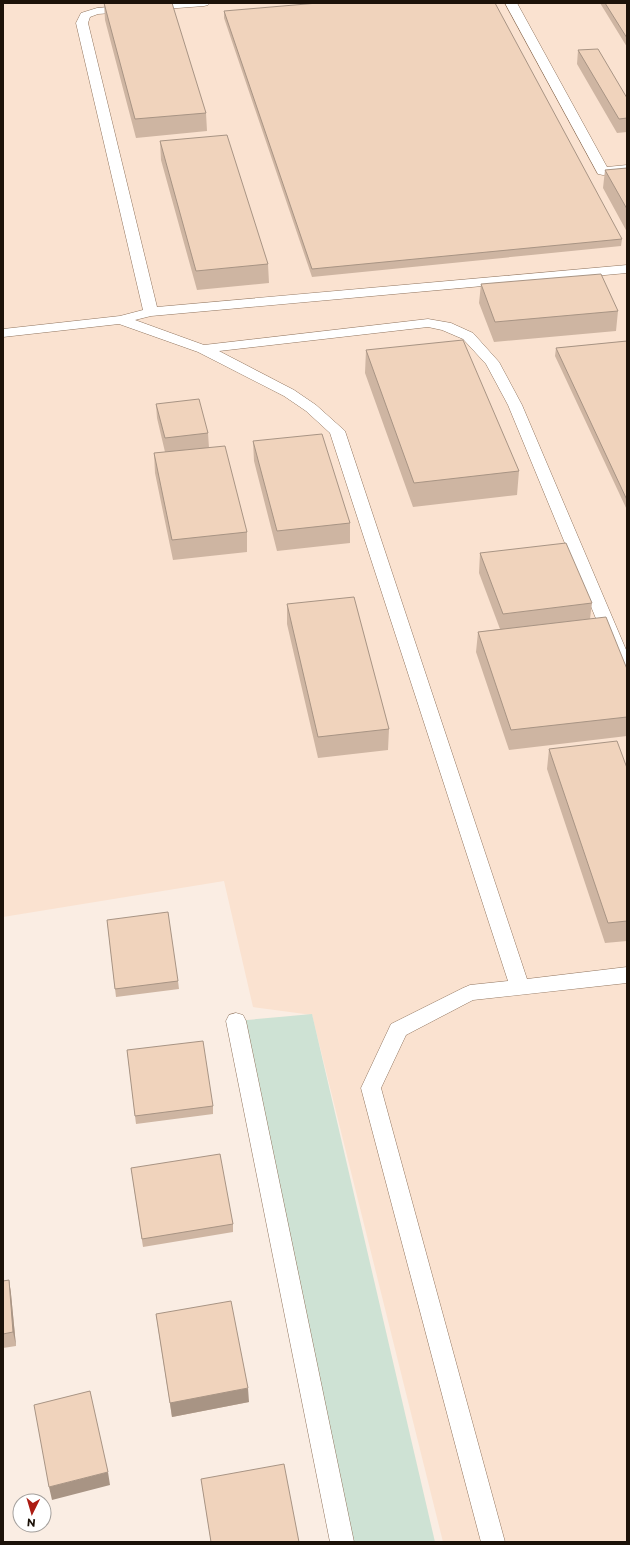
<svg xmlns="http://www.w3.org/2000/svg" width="630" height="1545" viewBox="0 0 630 1545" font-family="Montserrat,sans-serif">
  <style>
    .built { fill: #fae2d0 }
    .green { fill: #cee2d4 }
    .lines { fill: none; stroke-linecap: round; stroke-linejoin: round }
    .service-casing { stroke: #91755f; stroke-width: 1 }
    .service { fill: #fff; fill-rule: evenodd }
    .wall { fill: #ceb5a2 }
    .shaded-wall { fill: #a89484 }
    .building { fill: #f0d3bc; stroke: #a89484 }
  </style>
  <rect width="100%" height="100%" fill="#faede3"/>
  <path class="built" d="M3,3H627V1542H443L312,1015L253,1007L224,881L3,917Z"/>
  <path class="green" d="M312,1014L435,1542H342L236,1021Z"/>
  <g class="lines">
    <g class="service-casing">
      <path id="service" d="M158,3H210L208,5L204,6L98,14L90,17L88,23L157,307L627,265V273L151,316L135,320L204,345L428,319L451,323L473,333L499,362L522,405L627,652V678L621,676L618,672L508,405L486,364L463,339L442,330L428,327L219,351L294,390L316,405L345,431L527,979L627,967V983L473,1000L406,1035L381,1088L505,1542H481L361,1088L391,1024L463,988L470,985L508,981L330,433L306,411L284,396L198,352L119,324L3,337V329L120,316L143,310L76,23L81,13L97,8Z
        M505,3H517L607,167L627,165V173L603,175L598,174Z
        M236,1013L243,1015L246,1021L354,1542H330L226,1021L229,1015Z"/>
    </g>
    <use href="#service" class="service"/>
  </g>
  <path class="wall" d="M104,3L206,113L207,131L136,138L105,20Z
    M600,3H627V47Z
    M224,11L622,239L621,246L312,277L224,18Z
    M578,50L627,98V132L617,133L577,64Z
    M160,141L268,264L269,283L197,290L161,160Z
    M627,168V232L603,188L605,170Z
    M481,284L618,311L616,331L494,342L479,303Z
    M627,341V510L555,356L556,348Z
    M366,350L519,471L517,495L413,507L365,373Z
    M156,404L208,433L209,448L247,532V552L173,560L155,473L154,453L165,452L157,418Z
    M253,441L350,523V543L277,551L254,461Z
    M480,553L592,603L590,619L627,669V736L509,750L476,652L478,632L500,629L479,573Z
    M287,604L389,729L388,750L318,758L287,624Z
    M549,749L627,768V941L605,943L547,769Z
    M107,920L178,981L179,989L116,997Z
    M127,1050L213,1106V1114L136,1124Z
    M131,1168L233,1224V1232L143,1247Z
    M9,1280L11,1294L16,1346L3,1348V1281Z
    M156,1314L249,1402L172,1417L158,1328Z
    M201,1479L299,1542H211Z"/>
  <path class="shaded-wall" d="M9,1280L11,1294L16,1346L13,1332Z
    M248,1388L249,1402L172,1417L170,1403Z
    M108,1472L110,1485L52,1500L49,1487Z"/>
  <path class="building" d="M104,3H172L206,113L135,119Z
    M318,3H495L622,239L312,269L224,11Z
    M605,3H627V38Z
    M598,49L627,98V118L619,119L578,50Z
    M227,135L268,264L196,271L160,141Z
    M627,168V209L605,170Z
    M601,274L618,311L495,322L481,284Z
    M463,340L519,471L414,483L366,350Z
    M627,341V500L556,348Z
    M199,399L208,433L165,438L156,404Z
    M322,434L350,523L277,531L253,441Z
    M225,446L247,532L172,540L154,453Z
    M566,543L592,603L503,614L480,553Z
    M354,597L389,729L318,737L287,604Z
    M606,617L627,669V717L511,730L478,632Z
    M617,741L627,768V921L608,923L549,749Z
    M168,912L178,981L115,989L107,920Z
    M203,1041L213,1106L135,1116L127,1050Z
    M220,1154L233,1224L142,1239L131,1168Z
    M9,1280L13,1332L3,1334V1281Z
    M231,1301L248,1388L170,1403L156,1314Z
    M90,1391L108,1472L49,1487L34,1405Z
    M284,1464L299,1542H211L201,1479Z"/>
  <rect width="630" height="1545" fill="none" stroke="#1c1209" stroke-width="8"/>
  <g transform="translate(32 1513) rotate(185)"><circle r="19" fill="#ffffff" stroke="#a4a09d"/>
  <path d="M0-3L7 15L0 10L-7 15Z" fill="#ac1c13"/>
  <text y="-6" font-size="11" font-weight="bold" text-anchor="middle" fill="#1c1209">N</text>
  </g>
</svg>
